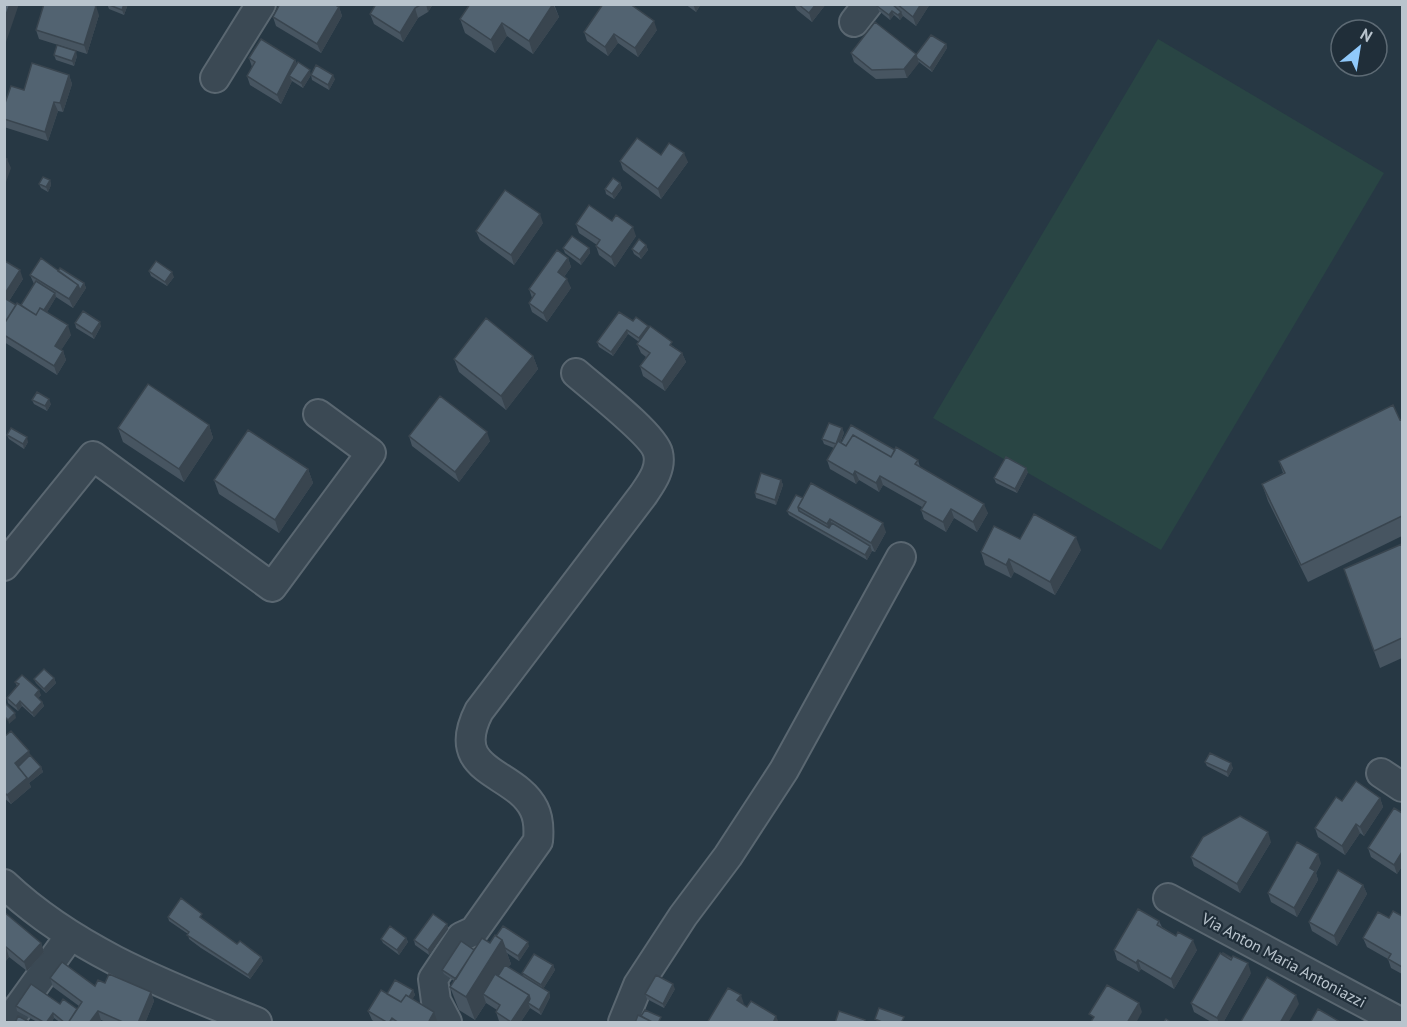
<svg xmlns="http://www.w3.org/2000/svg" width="1407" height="1027" viewBox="0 0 1407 1027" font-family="'PT Sans',sans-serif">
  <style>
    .green { fill: #294544 }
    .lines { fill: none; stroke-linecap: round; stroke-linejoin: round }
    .minor-casing { stroke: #5a6771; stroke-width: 32 }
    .minor { stroke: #3b4954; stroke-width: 28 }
    .wall { fill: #475561 }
    .shaded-wall { fill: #39454f }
    .building { fill: #526371; stroke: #39454f; stroke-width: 1.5 }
    .labels { text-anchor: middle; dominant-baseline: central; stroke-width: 4.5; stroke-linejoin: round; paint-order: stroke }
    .street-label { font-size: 16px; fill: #b9c4cd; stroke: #202e39 }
  </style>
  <rect width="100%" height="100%" fill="#273844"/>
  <path class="green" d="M1158,39L1384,173L1161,550L933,418Z"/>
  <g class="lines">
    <g class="minor-casing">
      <path id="minor" d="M854,22L868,4
        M215,78L261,4
        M4,566L93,456L272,587L371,453L318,414
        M1381,773L1402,787
        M4,884C76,952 168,986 257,1022
        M1168,898L1400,1022
        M8,1022L70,936
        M447,1022L436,1001L433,979L461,937L474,931L538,841C539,830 539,819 534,809C515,770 447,774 479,711L643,495C651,483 662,469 658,453C654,435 593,388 576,373
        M623,1022L638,985L683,916L728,856L784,770L901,557"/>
    </g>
    <use href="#minor" class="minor"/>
  </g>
  <path class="wall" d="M107,4H128L124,15L109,9Z
    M375,4H433L428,12L418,18L403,42L374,24L370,14L376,5Z
    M470,4H554L559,17L533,54L507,36L495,53L465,33L460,19Z
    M685,4H701L696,12Z
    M794,4H826L812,22L797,10Z
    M878,4H930L916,26L903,16L900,20L894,15L890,20L879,11L877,6Z
    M339,7L342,16L321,53L276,26L273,17Z
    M99,15L87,54L39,39L36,30Z
    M657,30L638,57L618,43L608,56L587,41L584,32Z
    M946,44L947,48L932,72L919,62L907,78L876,79L854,62L851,53L916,55Z
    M54,55L77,56L74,66L56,60Z
    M249,58L295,60L297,64L311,75L335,79L329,90L312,80L311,75L303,88L292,81L281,104L250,85L247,76L252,67Z
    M69,75L72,84L63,112L58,111L48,141L4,127V106L24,90Z
    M661,155L688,162L661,199L623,170L620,161Z
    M50,180L51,185L48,192L41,188L39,184Z
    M620,183L622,188L614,199L606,194L605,189Z
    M612,221L636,236L615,267L599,255L596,246L597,245L579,233L576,224Z
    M543,223L514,265L480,240L476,231Z
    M646,245L648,250L641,259L634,254L632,249Z
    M563,248H589L590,253L581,265L565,253Z
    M568,258L571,267L564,277L571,288L547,322L532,312L529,303L532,298L529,289Z
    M4,262L23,279L9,301L16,305H21L34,284L30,275L58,271L84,283L86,288L73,308L56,297L47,312L71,335L61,350L63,351L66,360L57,375L4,342Z
    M149,271L174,277L167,286L151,276Z
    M633,321L648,326L649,328L682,353L686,362L665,391L643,376L640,366L646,357L641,353L637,344L639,342L628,334L613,356L599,347L597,342Z
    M75,323L101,326L94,339L76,328Z
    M533,356L538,369L506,410L459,372L454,359Z
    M32,400L51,404L47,411L34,404Z
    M1402,419V536L1308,582L1268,501L1262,484L1283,473L1279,461Z
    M209,425L213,438L184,482L123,442L118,428Z
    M842,428L844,433L840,443L895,450L918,460L920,467L988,513L977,532L954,518L946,532L924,519L921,510L922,507L883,485L879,492L859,480L856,484L830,469L827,460L834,448L824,444L822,439Z
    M7,435L28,442L24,449L9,439Z
    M409,436L490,441L459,482L412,446Z
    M308,469L313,483L279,533L219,494L214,480Z
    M1028,472L1017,493L996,483L994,478Z
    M781,480L783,485L776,505L756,498L755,493Z
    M803,498L886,532L875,552L872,551L867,560L789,515L787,511Z
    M1020,539L1081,550L1055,595L1014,572L1011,578L985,565L981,552Z
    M1402,544V658L1380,668L1344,569Z
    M54,678L56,683L46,693L36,683L34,679Z
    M15,682L41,695L38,698L42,702L44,706L34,717L22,706L18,711L8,703L7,698L17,686Z
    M4,737L30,755L41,767L43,772L29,783L31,787L11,804L4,798Z
    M1205,762L1233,768L1228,777L1207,766Z
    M1380,798L1383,807L1364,836L1360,833L1345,855L1318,837L1315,828L1342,801Z
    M1402,813V866L1397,874L1371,857L1368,848Z
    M1271,842L1240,893L1194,866L1191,857Z
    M1321,863L1316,873L1318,880L1297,917L1271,902L1268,893Z
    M1363,885L1367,894L1337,946L1312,931L1309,922Z
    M4,912L41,943L44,952L27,971L9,957L5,962L6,965L4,966Z
    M1402,916V974L1391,968L1388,959L1367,947L1363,938L1389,918Z
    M168,917L204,919L203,920L237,944L261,957L263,961L250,979L201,948L189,939L188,934L169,921Z
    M1159,921L1162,927L1197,950L1174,989L1141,969L1139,972L1117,960L1114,950Z
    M447,924L448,929L429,955L415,945L414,940Z
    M406,938L408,942L399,955L383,943L381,939Z
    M529,946L519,961L507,953L511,964L508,967L524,977L522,973L553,965L555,970L543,989L549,992L550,997L541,1015L530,1008L520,1023H501L499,1021L496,1012L497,1010L486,1003L475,1020L459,1010L450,987L454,981L444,974L442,970L474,950Z
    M1251,973L1223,1023H1213L1194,1012L1191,1003Z
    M50,978L95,986L105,983L151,992L154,1001L145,1023H108L101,1020L99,1023H61L54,1018L51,1023H39L17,1011L16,1006L60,1004L77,1009L79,1006L53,987Z
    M675,989L664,1008L647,999L645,994Z
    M413,990L415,995L412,999L437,1021L436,1023H376L372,1020L368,1011L387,994Z"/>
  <path class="shaded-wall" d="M10,4H19L4,48V20Z
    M124,4H128L124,15L122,10Z
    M426,4H433L428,12Z
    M553,4L559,17L533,54L529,41Z
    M693,4H701L696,12Z
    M816,4H826L812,22L809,13Z
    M921,4H930L916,26L913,17Z
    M96,6L99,15L87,54L84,45Z
    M339,7L342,16L321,53L317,44Z
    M415,8L418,18L403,42L400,33Z
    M892,11L894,15L890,20L889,15Z
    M901,12L903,16L900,20L898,15Z
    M654,21L657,30L638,57L635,48Z
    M502,23L507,36L495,53L491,40Z
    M614,34L618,43L608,56L605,47Z
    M946,44L947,48L932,72L930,68Z
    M76,51L77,56L74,66L72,61Z
    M916,54L919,63L907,78L904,69Z
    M295,60L298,69L289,76L292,81L281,104L277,95Z
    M310,70L311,75L303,88L301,83Z
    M69,75L72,84L63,112L60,103Z
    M333,75L335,79L329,90L328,85Z
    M54,102L58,111L48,141L45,132Z
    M684,153L688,162L661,199L658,189Z
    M7,159L11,168L6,182L4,184V168Z
    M50,180L51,185L48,192L46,187Z
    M620,183L622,188L614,199L612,194Z
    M540,214L543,223L514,265L511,255Z
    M633,227L636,236L615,267L611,257Z
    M646,245L648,250L641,259L639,254Z
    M589,248L590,253L581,265L580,260Z
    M568,258L571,267L561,281L558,272Z
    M20,270L23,279L4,309V295Z
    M172,272L174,277L167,286L165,282Z
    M567,279L571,288L547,322L543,313Z
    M84,283L86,288L73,308L69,299L78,285Z
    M55,293L56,297L40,324L38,319Z
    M100,322L101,326L94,339L92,334Z
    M68,325L71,335L58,355L55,346Z
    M648,326L650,331L641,343L639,338Z
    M627,330L628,334L613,356L611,352Z
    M63,351L66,360L57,375L54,366Z
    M682,353L686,362L665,391L662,382Z
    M533,356L538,369L506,410L501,396Z
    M49,399L51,404L47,411L45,406Z
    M209,425L213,438L184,482L179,469Z
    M842,428L844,433L837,449L836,444Z
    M487,432L490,441L459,482L455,472Z
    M27,437L28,442L24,449L23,444Z
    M1026,468L1028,472L1017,493L1015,489Z
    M308,469L313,483L279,533L275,520Z
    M855,471L859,480L856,484L853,475Z
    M880,476L883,485L879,492L876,483Z
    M781,480L783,485L776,505L775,500Z
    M984,504L988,513L977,532L973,522Z
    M951,509L954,518L946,532L943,522Z
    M830,519L833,528L830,533L827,524Z
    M883,523L886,532L875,552L871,543Z
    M1076,537L1081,550L1055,595L1050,582Z
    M870,546L872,551L867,560L865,555Z
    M1009,559L1014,572L1011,578L1006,565Z
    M54,678L56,683L46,693L44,689Z
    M39,690L41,695L37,700L35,695Z
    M20,701L22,706L18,711L16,706Z
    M42,702L44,706L34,717L32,713Z
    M15,713L16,718L9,724L8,720Z
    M29,751L32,760L19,771L15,763Z
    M1231,763L1233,768L1228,777L1227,772Z
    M41,767L43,772L29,783L31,787L11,804L7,795Z
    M1380,798L1383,807L1364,836L1360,827Z
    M1356,824L1360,833L1345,855L1342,846Z
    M1268,832L1271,842L1240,893L1237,884Z
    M1402,852V866L1397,874L1394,865Z
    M1318,854L1321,863L1316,873L1318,880L1297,917L1294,908L1310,868Z
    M1363,885L1367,894L1337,946L1334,936Z
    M447,924L448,929L429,955L428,950Z
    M406,938L408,942L399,955L397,950Z
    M502,940L511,964L500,980L483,994L486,1003L475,1020L466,997Z
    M1193,940L1197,950L1174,989L1171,979Z
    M528,942L529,946L519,961L518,956Z
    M41,943L44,952L27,971L24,962Z
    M6,947L9,957L5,962L6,965L4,966V949Z
    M261,957L263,961L250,979L248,975Z
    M1138,960L1141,969L1139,972L1136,963Z
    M1248,963L1251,973L1223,1023H1219L1217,1018Z
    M553,965L555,970L543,989L541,985Z
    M673,984L675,989L664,1008L663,1004Z
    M413,990L415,995L405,1011L403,1007Z
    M151,992L154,1001L145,1023H138Z
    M549,992L550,997L541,1015L539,1010Z
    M529,995L532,1004L528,1003L530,1008L520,1023H511Z
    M741,995L744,1004L737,1000Z
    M1296,995L1299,1004L1288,1023H1280Z
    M1139,1003L1142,1012L1136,1023H1127Z
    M98,1011L101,1020L99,1023H89Z
    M434,1012L437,1021L436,1023H428Z
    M53,1013L54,1018L51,1023H46Z
    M776,1016L779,1023H773Z"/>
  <path class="building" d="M4,4H10L4,20Z
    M44,4H92L96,6L84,45L36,30Z
    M107,4H124L122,10Z
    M280,4H334L339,7L317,44L273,17Z
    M376,4H422L415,8L400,33L370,14Z
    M470,4H553L529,41L502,23L491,40L460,19Z
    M603,4H630L654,21L635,48L614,34L605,47L584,32Z
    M798,4H816L809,13Z
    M878,4H892L901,12L898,15L892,11L889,15L877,6Z
    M897,4H921L913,17Z
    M875,22L916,54L904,69L872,70L851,53Z
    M931,35L946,44L930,68L917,58L916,55Z
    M261,39L295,60L277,95L247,76L255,62L249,58Z
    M57,45L76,51L72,61L54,55Z
    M298,62L310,70L301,83L289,76Z
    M32,63L69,75L60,103L54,102L45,132L4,119V106L11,86L24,90Z
    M316,65L333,75L328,85L311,75Z
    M637,138L661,155L669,143L684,153L658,189L620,161Z
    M4,158L7,159L4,168Z
    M43,177L50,180L46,187L39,184Z
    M613,178L620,183L612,194L605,189Z
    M505,190L540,214L511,255L476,231Z
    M589,205L612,221L616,215L633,227L611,257L596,246L600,240L576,224Z
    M572,236L589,248L580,260L563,248Z
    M639,239L646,245L639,254L632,249Z
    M557,250L568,258L558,272L567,279L543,313L529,303L535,294L529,289Z
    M41,258L78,285L69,299L30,275Z
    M5,261L20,270L4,295V262Z
    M156,261L172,272L165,282L149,271Z
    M60,268L84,283L80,290L78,285L58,271Z
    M36,281L55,293L44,310L40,308L36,315L21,305Z
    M6,299L16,305L4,324V301Z
    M17,303L36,315L40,308L68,325L55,346L63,351L54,366L4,335V324Z
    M83,311L100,322L92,334L75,323Z
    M619,312L633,321L636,317L648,326L639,338L627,330L611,352L597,342Z
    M486,318L533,356L501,396L454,359Z
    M650,326L672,342L670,345L682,353L662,382L640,366L650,353L637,344Z
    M148,384L209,425L179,469L118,428Z
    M37,392L49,399L45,406L32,400Z
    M440,396L487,432L455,472L409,436Z
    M1393,405L1400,420L1402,419V516L1301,565L1262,484L1285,473L1279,461Z
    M829,423L842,428L836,444L822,439Z
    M851,425L895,450L891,457L853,435L846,446L841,443Z
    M11,428L27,437L23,444L7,435Z
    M248,430L308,469L275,520L214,480Z
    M853,435L891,457L896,447L918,460L915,464L984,504L973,522L951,509L943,522L921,510L926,502L880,476L876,483L855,471L853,475L827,460L838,441L846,446Z
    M1006,457L1026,468L1015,489L994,478Z
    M761,473L781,480L775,500L755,493Z
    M811,483L883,523L871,543L830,519L827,524L798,507Z
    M796,495L803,498L798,507L799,511L829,528L832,523L870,546L865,555L787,511Z
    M1034,514L1076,537L1050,582L1009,559L1006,565L981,552L994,526L1020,539Z
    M1402,544V638L1374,651L1344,569Z
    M44,669L54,678L44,689L34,679Z
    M22,675L39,690L35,695L42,702L32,713L20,701L16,706L7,698L19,684L15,682Z
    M4,702L15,713L8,720L4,716Z
    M11,731L29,751L15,763L27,778L7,795L4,792V737Z
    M1210,753L1231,763L1227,772L1205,762Z
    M30,755L41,767L28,779L18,767Z
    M1356,781L1380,798L1360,827L1356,824L1342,846L1315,828L1336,797L1342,801Z
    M1394,808L1402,813V852L1394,865L1368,848Z
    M1240,816L1268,832L1237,884L1191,857L1203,837Z
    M1297,842L1318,854L1310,868L1315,871L1294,908L1268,893Z
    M1338,870L1363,885L1334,936L1309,922Z
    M181,898L202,914L200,917L237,944L240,941L261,957L248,975L199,943L187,935L189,932L168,917Z
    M1138,909L1159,921L1157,925L1176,936L1178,932L1193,940L1171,979L1138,960L1136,963L1114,950Z
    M1393,911L1402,916V967L1388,959L1391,954L1363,938L1378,912L1389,918Z
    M4,912L41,943L24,962L6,947L4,949Z
    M433,914L447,924L428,950L414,940Z
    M390,926L406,938L397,950L381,939Z
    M503,926L528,942L518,956L505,948L502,940L496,936Z
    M495,935L502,940L466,997L450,987L482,938L490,943Z
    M461,941L474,950L456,979L442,970Z
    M1220,953L1231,960L1233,956L1248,963L1217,1018L1191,1003Z
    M1223,953L1232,958L1231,960L1223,955Z
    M534,954L553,965L541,985L522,973Z
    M62,962L95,986L98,980L105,983L109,974L151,992L138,1023H125L98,1011L89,1023H68L82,1002L50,978Z
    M505,965L549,992L539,1010L528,1003L530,999L529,995L498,976Z
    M495,974L529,995L511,1022L496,1012L500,1005L483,994Z
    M656,975L673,984L663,1004L645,994Z
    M1267,977L1296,995L1280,1023H1240Z
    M395,980L413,990L409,997L406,995L401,1002L387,994Z
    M31,984L60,1004L63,999L77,1009L68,1023H65L53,1013L46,1023H45L16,1006Z
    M1107,985L1139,1003L1127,1023H1090L1094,1017L1089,1014Z
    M728,988L741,995L737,1000L747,1007L751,1001L776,1016L773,1023H707Z
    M381,990L401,1002L406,995L434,1012L428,1023H399L392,1018L389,1023H388L368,1011Z
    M879,1008L904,1017L901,1023H884L875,1019Z
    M1318,1009L1342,1023H1310Z
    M645,1010L661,1017L658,1023H654L641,1016Z
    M839,1011L865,1020L864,1023H835Z
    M638,1015L654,1023H635Z
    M18,1016L31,1023H15Z
    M1166,1019L1172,1023H1163Z"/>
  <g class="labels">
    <g class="street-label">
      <text transform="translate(1284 960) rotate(28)">Via Anton Maria Antoniazzi</text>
    </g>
  </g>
  <rect width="1407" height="1027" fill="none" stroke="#b9c4cd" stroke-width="12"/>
  <g transform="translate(1359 48) rotate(30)"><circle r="28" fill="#202e39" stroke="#5d6a74" stroke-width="1.5"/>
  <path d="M0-4.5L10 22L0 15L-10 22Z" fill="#90c9fb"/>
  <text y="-9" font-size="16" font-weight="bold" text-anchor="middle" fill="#b9c4cd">N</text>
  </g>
</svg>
